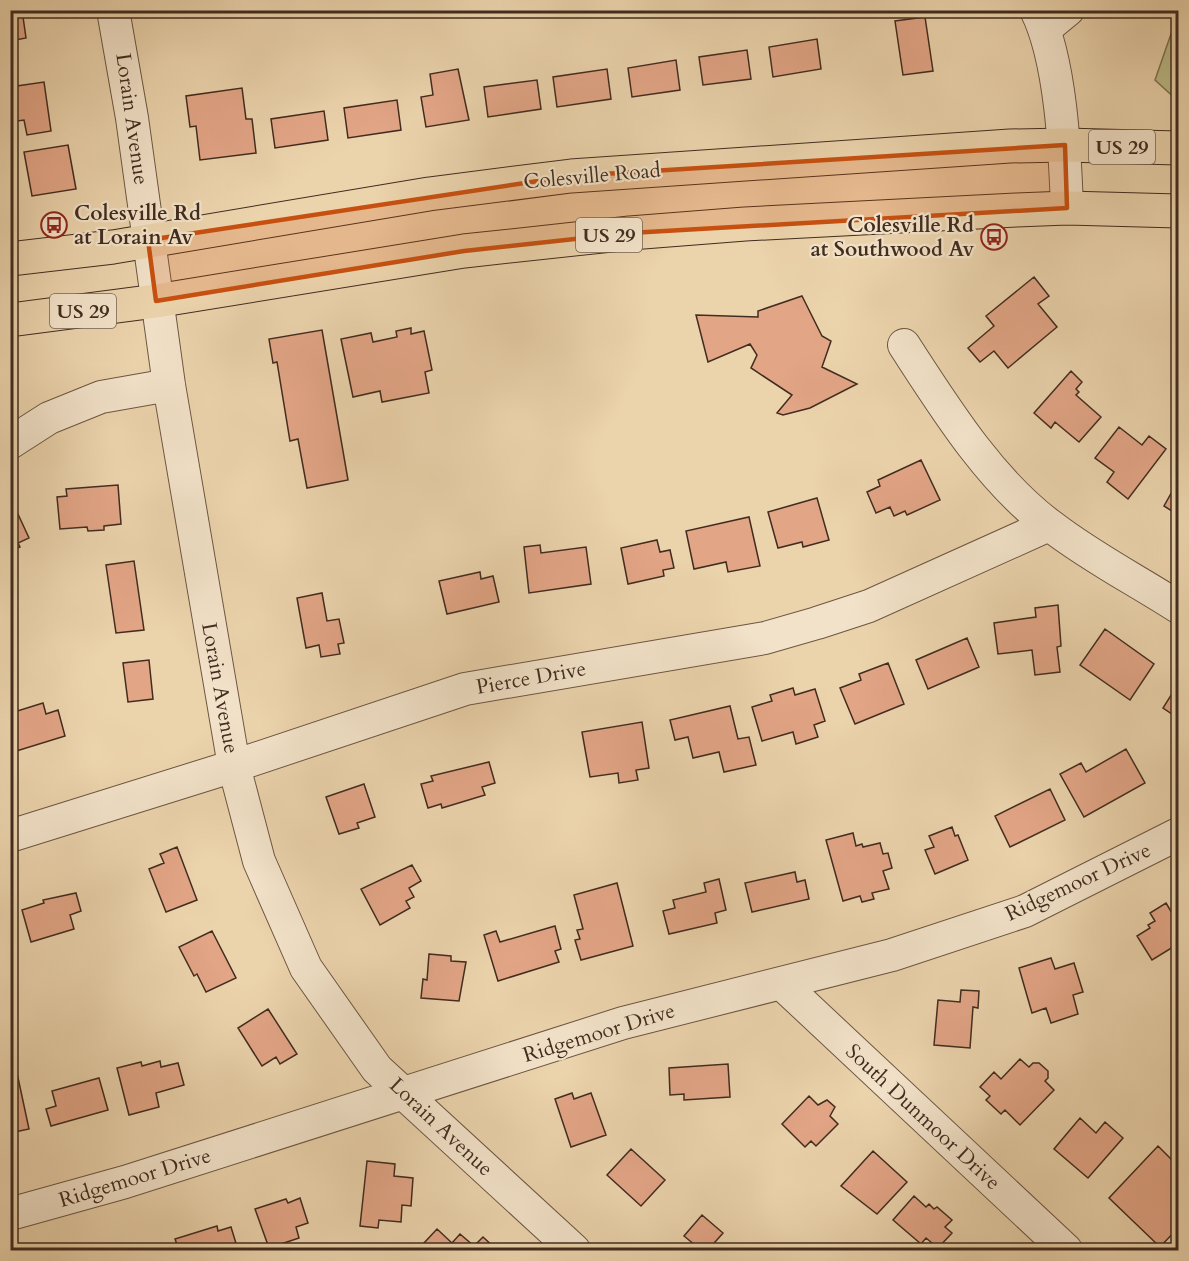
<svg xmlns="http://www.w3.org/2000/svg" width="1189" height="1261" viewBox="0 0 1189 1261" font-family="Cardo,serif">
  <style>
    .green { fill: #bbbb87; stroke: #7e7453; stroke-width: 1.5 }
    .building { fill: #e2a586; stroke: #412c1f; stroke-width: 1.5 }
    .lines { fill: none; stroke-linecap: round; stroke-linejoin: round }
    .minor-casing { stroke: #6c5642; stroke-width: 34 }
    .highway-casing { stroke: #412c1f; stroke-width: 35 }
    .minor { stroke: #f2e2c9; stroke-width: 32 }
    .highway { stroke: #ebd3ac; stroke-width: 33 }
    .marked { fill: #c75010; fill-opacity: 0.2; stroke: #c75010; stroke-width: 4.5; stroke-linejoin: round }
    .labels { text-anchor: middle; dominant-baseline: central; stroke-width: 4.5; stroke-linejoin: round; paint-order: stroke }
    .shield { fill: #f2e2c9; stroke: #766352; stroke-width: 1.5 }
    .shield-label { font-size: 20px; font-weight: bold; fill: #412c1f }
    .street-label { font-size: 21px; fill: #412c1f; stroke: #f2e2c9 }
    .poi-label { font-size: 21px; font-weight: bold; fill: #412c1f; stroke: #f2e2c9; text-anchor: start }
  </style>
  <rect width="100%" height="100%" fill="#ebd3ac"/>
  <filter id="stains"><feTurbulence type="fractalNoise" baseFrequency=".00333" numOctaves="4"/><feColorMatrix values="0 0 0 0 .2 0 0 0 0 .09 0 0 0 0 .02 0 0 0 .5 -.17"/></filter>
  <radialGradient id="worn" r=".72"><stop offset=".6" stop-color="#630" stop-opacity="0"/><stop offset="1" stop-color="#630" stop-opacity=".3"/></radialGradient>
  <path class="green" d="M1178,26V101L1155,80L1171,34Z"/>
  <path class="building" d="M10,10H22L26,38L10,41Z
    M925,17L933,71L903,75L895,21Z
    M817,39L821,69L773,77L769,47Z
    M747,50L751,79L703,85L699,57Z
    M676,60L680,90L632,97L628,68Z
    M458,69L469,120L426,127L421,97L433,95L430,74Z
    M607,69L611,99L557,107L553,77Z
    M537,80L541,109L488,117L484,87Z
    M44,82L51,131L27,135L24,120L10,122V87Z
    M242,88L246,119H252L256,153L200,160L196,126L190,127L186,96Z
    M397,100L401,130L348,138L344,108Z
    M324,111L328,140L275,148L271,119Z
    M68,145L76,189L32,196L24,152Z
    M1034,277L1049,296L1038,304L1057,327L1008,368L994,351L980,362L968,348L994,326L986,316Z
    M802,296L822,336L831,341L822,367L857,384L810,408L783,415L777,413L792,395L751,368L757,355L750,344L708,362L696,315L758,317V311Z
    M411,328V334L424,331L432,370L425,372L429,393L382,402L380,391L353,397L341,339L371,333L373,342L397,337L396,331Z
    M322,330L348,480L307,488L298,439L290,441L277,362L273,363L269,339Z
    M1071,371L1082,382L1076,389L1079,392L1076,395L1101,417L1079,442L1055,422L1051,428L1034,413Z
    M1119,427L1142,445L1149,436L1166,449L1128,499L1107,482L1114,472L1095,458Z
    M921,460L940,500L907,515L905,511L894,516L890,507L876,513L867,492L880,486L878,480Z
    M1178,481V515L1164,506Z
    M118,485L121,524L104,526V530L88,531L87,527L60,529L57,497L67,496L66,489Z
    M817,498L829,540L803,547L802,542L778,548L768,512Z
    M17,512L29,538L18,543L20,547L10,552V514Z
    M749,517L760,566L728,572L726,562L694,569L686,531Z
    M657,540L660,552L670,550L674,568L663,570L664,576L628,584L621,548Z
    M540,545L541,553L586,547L591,584L529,593L524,547Z
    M134,561L144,630L116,633L106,565Z
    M480,572L481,579L493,576L499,602L447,614L439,581Z
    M322,593L327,621L339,619L344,643L338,644L340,654L321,657L319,645L306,648L297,598Z
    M1058,605L1061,646L1057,647L1060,672L1035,675L1032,650L998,654L994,623L1036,617L1035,608Z
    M1105,629L1154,664L1130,700L1080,665Z
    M967,638L979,667L928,689L916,660Z
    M149,660L153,699L128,702L123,663Z
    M888,663L904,704L855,724L840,688L861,680L859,674Z
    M1178,684V718L1163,708Z
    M793,688L795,695L815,689L825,721L814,725L818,737L796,744L793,732L762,741L752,707L772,701L770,695Z
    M43,703L46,714L58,710L65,736L10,753V717L14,716V712Z
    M730,706L738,739L749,737L756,765L724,772L719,752L693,758L688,737L675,740L670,720Z
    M642,722L649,768L636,770L638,780L619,783L618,773L590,777L582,732Z
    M1126,749L1145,783L1084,817L1060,774L1081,763L1086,772Z
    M489,762L495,783L482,787L485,795L442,808L441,804L428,808L421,784L433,781L431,776Z
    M364,784L375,817L357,823L359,828L339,834L326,797Z
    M1050,789L1065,820L1010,847L995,816Z
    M952,827L955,836L958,835L968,860L935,874L925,850L934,847L929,836Z
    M853,833L856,846L862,844L863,847L880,843L883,854L888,853L892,868L883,871L889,889L872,893L874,899L862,902L860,896L843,901L826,840Z
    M177,847L197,900L166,912L149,869L164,863L160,854Z
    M412,865L421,881L409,888L414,897L406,901L410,908L380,925L361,889Z
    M795,872L797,882L805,880L809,899L752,912L745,883Z
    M719,879L726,910L715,913L717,923L669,934L663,911L675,908L673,900L706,892L704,883Z
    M617,883L633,946L581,960L575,940L580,939L577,930L583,929L574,895Z
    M76,893L81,911L70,915L74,929L31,942L22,910L44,903L43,900Z
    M1166,903L1178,923V944L1152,960L1137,936L1150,928L1148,925L1155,921L1150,913Z
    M555,926L561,949L555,951L559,962L498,981L484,935L496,931L500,942Z
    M212,931L236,978L206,992L197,974L194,976L179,947Z
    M429,954L451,956V961L466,962L459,1001L421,998L423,979L427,980Z
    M1051,958L1055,969L1074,963L1083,992L1073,995L1078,1014L1051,1023L1046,1008L1032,1013L1019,968Z
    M961,990L979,991L978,1008L973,1007L970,1048L934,1045L938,1000L960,1002Z
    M268,1009L297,1054L280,1064L276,1057L262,1066L238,1028Z
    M1020,1059L1029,1067L1033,1063H1039L1048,1071V1078L1045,1081L1054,1090L1020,1125L1005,1110L1001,1114L986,1100L990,1096L980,1087L994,1072L1001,1079Z
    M160,1061L161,1067L178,1063L184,1085L156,1093L159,1107L129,1115L117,1068L141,1062L142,1066Z
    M728,1064L730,1097L684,1100V1094L670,1095L669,1068Z
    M17,1073L29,1129L10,1133V1075Z
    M99,1078L108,1110L51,1126L46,1109L56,1106L52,1091Z
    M572,1093L574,1099L591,1093L606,1135L571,1147L555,1099Z
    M809,1096L818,1105L827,1100L835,1107L830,1116L838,1124L816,1146L811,1141L805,1147L782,1124Z
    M1080,1118L1096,1133L1105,1122L1123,1138L1088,1178L1054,1149Z
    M1158,1146L1178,1166V1210L1175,1214L1178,1218V1228L1160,1247L1109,1198Z
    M631,1149L665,1180L641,1206L607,1175Z
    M873,1151L907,1182L877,1214L841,1186Z
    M367,1161L395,1164L394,1176L413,1178L411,1206L402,1205L401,1222L379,1220L378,1228L360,1226Z
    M914,1196L926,1207L929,1204L934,1209L937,1207L952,1220L945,1227L952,1233L938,1248L926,1238L921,1244L893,1220Z
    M300,1198L308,1223L296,1227L299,1238L269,1248L255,1209L286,1199L288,1203Z
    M702,1215L723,1233L708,1250H701L684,1236Z
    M217,1226L218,1231L231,1227L238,1250H179L175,1239Z
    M437,1229L452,1243L460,1234L474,1246L483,1237L497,1250H431L424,1243Z"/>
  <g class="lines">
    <g class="minor-casing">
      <path id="minor" d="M113,10L132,118L169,385L234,766L259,861L306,968L377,1069L574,1250
        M1036,10C1061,60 1065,152 1067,208
        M1045,29L1068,10
        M904,345C945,408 990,481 1051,526C1091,557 1136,580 1178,607
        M10,443L49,418L101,397L169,385
        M10,836L234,766L465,689L765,638L817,623L869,606L1049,525
        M781,983L1066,1250
        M10,1214L125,1182L623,1023L892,955L1025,911L1178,834"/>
    </g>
    <g class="highway-casing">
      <path id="highway" d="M10,259L113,247L429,194L571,176L1010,146L1065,145L1178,148
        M10,320L156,301L464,251L630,233L745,224L1016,210L1067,208L1178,211"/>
    </g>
    <use href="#minor" class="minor"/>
    <use href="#highway" class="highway"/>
  </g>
  <path class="marked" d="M1065,145L1067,208L630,233L464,251L156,301L148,240L571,176Z"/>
  <defs>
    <g id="bus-ring" transform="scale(1.35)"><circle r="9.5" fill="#f2e2c9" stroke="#8f2418" stroke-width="1.5"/><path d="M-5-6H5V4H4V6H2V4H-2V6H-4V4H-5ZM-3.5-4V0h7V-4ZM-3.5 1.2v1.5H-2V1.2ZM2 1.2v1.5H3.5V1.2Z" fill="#8f2418"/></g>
  </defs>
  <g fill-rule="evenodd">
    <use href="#bus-ring" x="54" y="225"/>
    <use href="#bus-ring" x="994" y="237"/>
  </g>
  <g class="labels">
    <g class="shield">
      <rect x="1089" y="130" width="66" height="34" rx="4.5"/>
      <rect x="576" y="218" width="66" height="34" rx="4.5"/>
      <rect x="50" y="294" width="66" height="34" rx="4.5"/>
    </g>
    <g class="shield-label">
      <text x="1122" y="147">US 29</text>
      <text x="609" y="235">US 29</text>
      <text x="83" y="311">US 29</text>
    </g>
    <g class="street-label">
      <text transform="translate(132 119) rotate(82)">Lorain Avenue</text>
      <text transform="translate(592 176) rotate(-5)">Colesville Road</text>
      <text transform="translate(531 678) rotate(-10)">Pierce Drive</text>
      <text transform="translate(220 688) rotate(80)">Lorain Avenue</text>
      <text transform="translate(1078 882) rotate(-25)">Ridgemoor Drive</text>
      <text transform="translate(599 1033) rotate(-17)">Ridgemoor Drive</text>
      <text transform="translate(923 1117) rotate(43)">South Dunmoor Drive</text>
      <text transform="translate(441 1127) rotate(43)">Lorain Avenue</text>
      <text transform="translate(135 1178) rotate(-17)">Ridgemoor Drive</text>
    </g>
    <g class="poi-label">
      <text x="74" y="213">Colesville Rd<tspan x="74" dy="24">at Lorain Av</tspan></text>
      <text x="974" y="225" text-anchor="end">Colesville Rd<tspan x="974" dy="24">at Southwood Av</tspan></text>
    </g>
  </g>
  <rect width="1189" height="1261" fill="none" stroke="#ebd3ac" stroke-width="36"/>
  <rect x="12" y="12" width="1165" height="1237" fill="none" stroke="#412c1f" stroke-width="3"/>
  <rect x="18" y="18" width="1153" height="1225" fill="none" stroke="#412c1f" stroke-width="1.5"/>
  <rect width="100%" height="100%" filter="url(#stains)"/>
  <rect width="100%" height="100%" fill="url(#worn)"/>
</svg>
